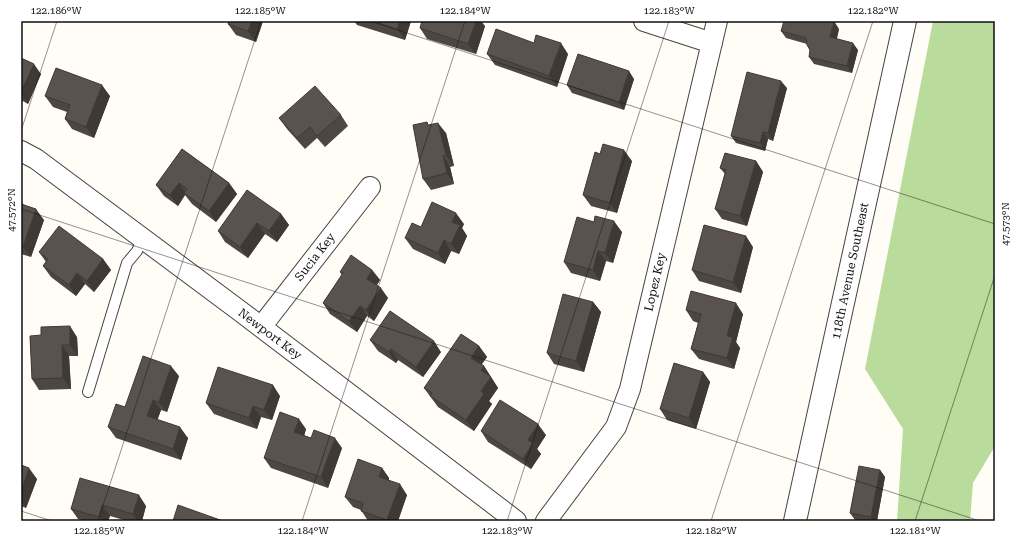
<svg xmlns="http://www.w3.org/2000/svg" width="1016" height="542" viewBox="0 0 1016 542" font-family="'Roboto Serif',serif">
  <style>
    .forest { fill: #b9dc9c }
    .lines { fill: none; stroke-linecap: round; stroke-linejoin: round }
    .service-casing { stroke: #444; stroke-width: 12 }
    .minor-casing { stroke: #444; stroke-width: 22 }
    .tertiary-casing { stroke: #444; stroke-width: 24 }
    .service { stroke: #fff; stroke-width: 10 }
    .minor { stroke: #fff; stroke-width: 20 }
    .tertiary { stroke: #fff; stroke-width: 22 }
    .wall { fill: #4d4742 }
    .shaded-wall { fill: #3f3936 }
    .building { fill: #5a524d; stroke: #3f3936 }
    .ticks { fill: none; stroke: #111; stroke-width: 1; stroke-opacity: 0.45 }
    .labels { text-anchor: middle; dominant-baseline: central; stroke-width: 4; stroke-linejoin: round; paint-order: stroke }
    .street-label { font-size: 12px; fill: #111; stroke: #fff }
    .neatline { fill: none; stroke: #111; stroke-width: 1.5 }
    .ticks-label { font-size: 10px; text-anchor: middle; fill: #111 }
  </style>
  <rect width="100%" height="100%" fill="#fffdf5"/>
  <path class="forest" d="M933,21H995V446L973,483L970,521H897L903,429L865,369Z"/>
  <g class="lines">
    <g class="service-casing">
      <path id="service" d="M88,392L127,263L137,251L143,238"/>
    </g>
    <g class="minor-casing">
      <path id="minor" d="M644,21L712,43
        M21,151L36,159L240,311L516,521
        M261,327L370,187
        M546,521L616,427L630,389L717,21"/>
    </g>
    <g class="tertiary-casing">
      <path id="tertiary" d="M795,521L905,21"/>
    </g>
    <use href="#service" class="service"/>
    <use href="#minor" class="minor"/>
    <use href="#tertiary" class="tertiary"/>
  </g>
  <path class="wall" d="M229,21H263L256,42L236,35L228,24Z
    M354,21H411L405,40L357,25Z
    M485,26L476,54L427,39L420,28Z
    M839,29L837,39L858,50L852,73L814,64L809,57L810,50L807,44L786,38L781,31Z
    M487,54H568L557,87L495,65Z
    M21,58L41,74L28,104L21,100Z
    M634,79L624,110L572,93L567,85Z
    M787,88L773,141L768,139L765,151L736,143L731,136Z
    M45,96H110L94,138L72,129L65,119L67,112L53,107Z
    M341,115L348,126L325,147L317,138L305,149L287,129L279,118Z
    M429,125L446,133L454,166L450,167L454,184L431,190L423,179Z
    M182,149L229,183L237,194L216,222L192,204L185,195L178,206L164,196L156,185Z
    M632,161L617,213L591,206L583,195Z
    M756,161L763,172L747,226L722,219L715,209L725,174L720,168Z
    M21,201L23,204L44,220L31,257L21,254Z
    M281,214L289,225L277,242L265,234L248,258L225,242L218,231Z
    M464,224L462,228L467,236L459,254L451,251L445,264L413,249L405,238L421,227Z
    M622,232L613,263L606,261L600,281L571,273L564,262Z
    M753,247L741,293L699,281L692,270Z
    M39,252L103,259L111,270L94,292L85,284L76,296L51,277L43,266L46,262Z
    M372,270L380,280L377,285L388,298L374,321L367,316L357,332L330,314L323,303L342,275L340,272Z
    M593,302L601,312L584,372L554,364L547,353Z
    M686,310L743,314L736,342L740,348L734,369L699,359L691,349L698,323L693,321Z
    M30,336L77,337L78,356H69L71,389L39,390L32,379Z
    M370,340L441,352L423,377L398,360L396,363L378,351Z
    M479,346L487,357L481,365L484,366L498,388L489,401L492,404L474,431L438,407L424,388Z
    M703,372L710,382L696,429L667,420L660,409Z
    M179,376L167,412L161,410L157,420L188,438L181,460L116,438L108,427L125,407Z
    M280,396L272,420L261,417L257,429L214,414L206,403Z
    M306,429L304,436L342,448L328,488L271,468L264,458Z
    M481,431L546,435L537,449L541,454L531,469L488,442Z
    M21,465L37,479L26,508L21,506Z
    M382,468L389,478V480L407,495L398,521H368L361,510L353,507L345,497Z
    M880,470L885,477L877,521H858L855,520L850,513Z
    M80,478L146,506L142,521H127L110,516L108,521H84L78,519L71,509Z"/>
  <path class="shaded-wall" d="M252,21H263L256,42L248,31Z
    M400,21H411L405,40L397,29Z
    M476,21H481L485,26L476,54L468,44Z
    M834,21L839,29L835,44L830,37Z
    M561,43L568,54L557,87L549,76Z
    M853,43L858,50L852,73L847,66Z
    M34,64L41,74L28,104L21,93V92Z
    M629,71L634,79L624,110L619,103Z
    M781,81L787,88L773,141L768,133Z
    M102,85L110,96L94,138L86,127Z
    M438,123L446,133L454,166L446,155Z
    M763,132L768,139L765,151L760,143Z
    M624,150L632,161L617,213L610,203Z
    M443,156L450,167L454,184L447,173Z
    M756,161L763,172L747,226L740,216Z
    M179,183L186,194L184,193L185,195L178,206L170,195Z
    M229,183L237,194L216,222L209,211Z
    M36,209L44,220L31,257L23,247Z
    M456,213L464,224L462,228L467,236L459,254L451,244L452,222Z
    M281,214L289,225L277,242L269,231Z
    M614,221L622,232L613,263L605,253Z
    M257,223L265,234L248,258L240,247Z
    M746,236L753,247L741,293L733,282Z
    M444,240L451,251L445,264L438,253Z
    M598,251L606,261L600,281L593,270Z
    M103,259L111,270L94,292L87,281Z
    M372,270L380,280L374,289L367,279Z
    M77,273L85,284L76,296L69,285Z
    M381,288L388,298L374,321L366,310Z
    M593,302L601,312L584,372L576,361Z
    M736,303L743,314L736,342L740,348L734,369L727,358V336Z
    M360,306L367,316L357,332L349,321Z
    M70,326L77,337L78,356L70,345Z
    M434,341L441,352L423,377L416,367Z
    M62,345L69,356L71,389L63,378Z
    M479,346L487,357L479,368L471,358Z
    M391,349L398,360L396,363L389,352Z
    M171,366L179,376L167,412L159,402Z
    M484,366L498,388L489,401L492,404L474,431L466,420L481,391V370Z
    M703,372L710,382L696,429L689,418Z
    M273,385L280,396L272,420L264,410Z
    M153,400L161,410L155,427L147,416Z
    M253,406L261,417L257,429L249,418Z
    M299,419L306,429L302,443L294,432Z
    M538,424L546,435L537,449L541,454L531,469L523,459L528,440Z
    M180,427L188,438L181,460L173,449Z
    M335,438L342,448L328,488L321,477Z
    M29,468L37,479L26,508L21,500V492Z
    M382,468L389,478L386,488L379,477Z
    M880,470L885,477L877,521H873L871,517Z
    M400,484L407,495L398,521H388L387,520Z
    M139,495L146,506L142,521H138L133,514Z
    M102,505L110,516L108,521H102L99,517Z"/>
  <path class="building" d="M229,21H252L248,31L228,24Z
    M372,21H400L397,29Z
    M422,21H476L468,44L420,28Z
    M784,21H834L830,37L853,43L847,66L809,57L810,50L807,45L806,38L781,31Z
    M496,29L534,43L536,35L561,43L549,76L487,54Z
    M578,54L629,71L619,103L567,85Z
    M21,58L34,64L21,92Z
    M56,68L102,85L86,127L65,119L70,105L45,96Z
    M747,72L781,81L768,133L763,132L760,143L731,136Z
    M315,86L341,115L317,136L310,127L297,138L279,118Z
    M427,122L428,125L438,123L446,155L443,156L447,173L423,179L413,125Z
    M603,144L624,150L610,203L583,195L595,152L600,154Z
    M182,149L229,183L209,211L184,193L187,189L179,183L170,195L156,185Z
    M725,153L756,161L740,216L715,209L726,170L720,168Z
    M247,190L281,214L269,231L257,223L240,247L218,231Z
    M432,202L456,213L452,222L460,225L451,244L444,240L438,253L405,238L412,223L421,227Z
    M21,204L36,209L23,247L21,246Z
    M595,216L614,221L605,253L598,251L593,270L564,262L577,217L594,222Z
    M704,225L746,236L733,282L692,270Z
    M59,226L103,259L87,281L77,273L69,285L43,266L48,259L39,252Z
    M351,255L372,270L367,279L381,288L366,310L360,306L349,321L323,303L343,273L340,272Z
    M691,291L736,303L727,336L733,337L727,358L691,349L701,314L686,310Z
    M563,294L593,302L576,361L547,353Z
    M390,311L434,341L416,367L391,349L389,352L370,340Z
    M70,326V345H62L63,378L32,379L30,336L41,335V327Z
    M461,334L479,346L471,358L484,366L481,370L491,377L481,391L484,394L466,420L430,396L432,393L424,388Z
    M143,356L171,366L159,402L153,400L147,416L180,427L173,449L108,427L116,404L125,407Z
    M674,363L703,372L689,418L660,409Z
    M218,367L273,385L264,410L253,406L249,418L206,403Z
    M500,400L538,424L528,440L533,443L523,459L481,431Z
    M280,412L299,419L294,432L311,438L314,430L335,438L321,477L264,458Z
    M358,459L382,468L379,477L400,484L387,520L361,511L363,503L345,497Z
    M21,465L29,468L21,492Z
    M859,466L880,470L871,517L850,513Z
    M80,478L139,495L133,514L102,505L99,517L71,509Z
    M178,505L223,521H173Z"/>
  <path class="ticks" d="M370,21L995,224M21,131L57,21M21,209L980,521M21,511L52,521M98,521L261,21M302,521L465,21M507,521L669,21M711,521L873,21M915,521L995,275"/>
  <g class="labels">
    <g class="street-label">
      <text transform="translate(315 257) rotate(-52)">Sucia Key</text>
      <text transform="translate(850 271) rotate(-78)">118th Avenue Southeast</text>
      <text transform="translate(655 282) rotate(-77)">Lopez Key</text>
      <text transform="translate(270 334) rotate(37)">Newport Key</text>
    </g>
  </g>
  <rect width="1016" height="542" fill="none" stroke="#ffffff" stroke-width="44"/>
  <rect x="22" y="22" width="972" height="498" class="neatline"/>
  <g class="ticks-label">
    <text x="56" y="14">122.186°W</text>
    <text x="260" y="14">122.185°W</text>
    <text x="465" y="14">122.184°W</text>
    <text x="669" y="14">122.183°W</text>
    <text x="873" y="14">122.182°W</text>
    <text transform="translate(11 210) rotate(-90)" y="4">47.572°N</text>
    <text transform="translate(1005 224) rotate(-90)" y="4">47.573°N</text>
    <text x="99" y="534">122.185°W</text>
    <text x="303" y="534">122.184°W</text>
    <text x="507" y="534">122.183°W</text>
    <text x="711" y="534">122.182°W</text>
    <text x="915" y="534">122.181°W</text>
  </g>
</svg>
